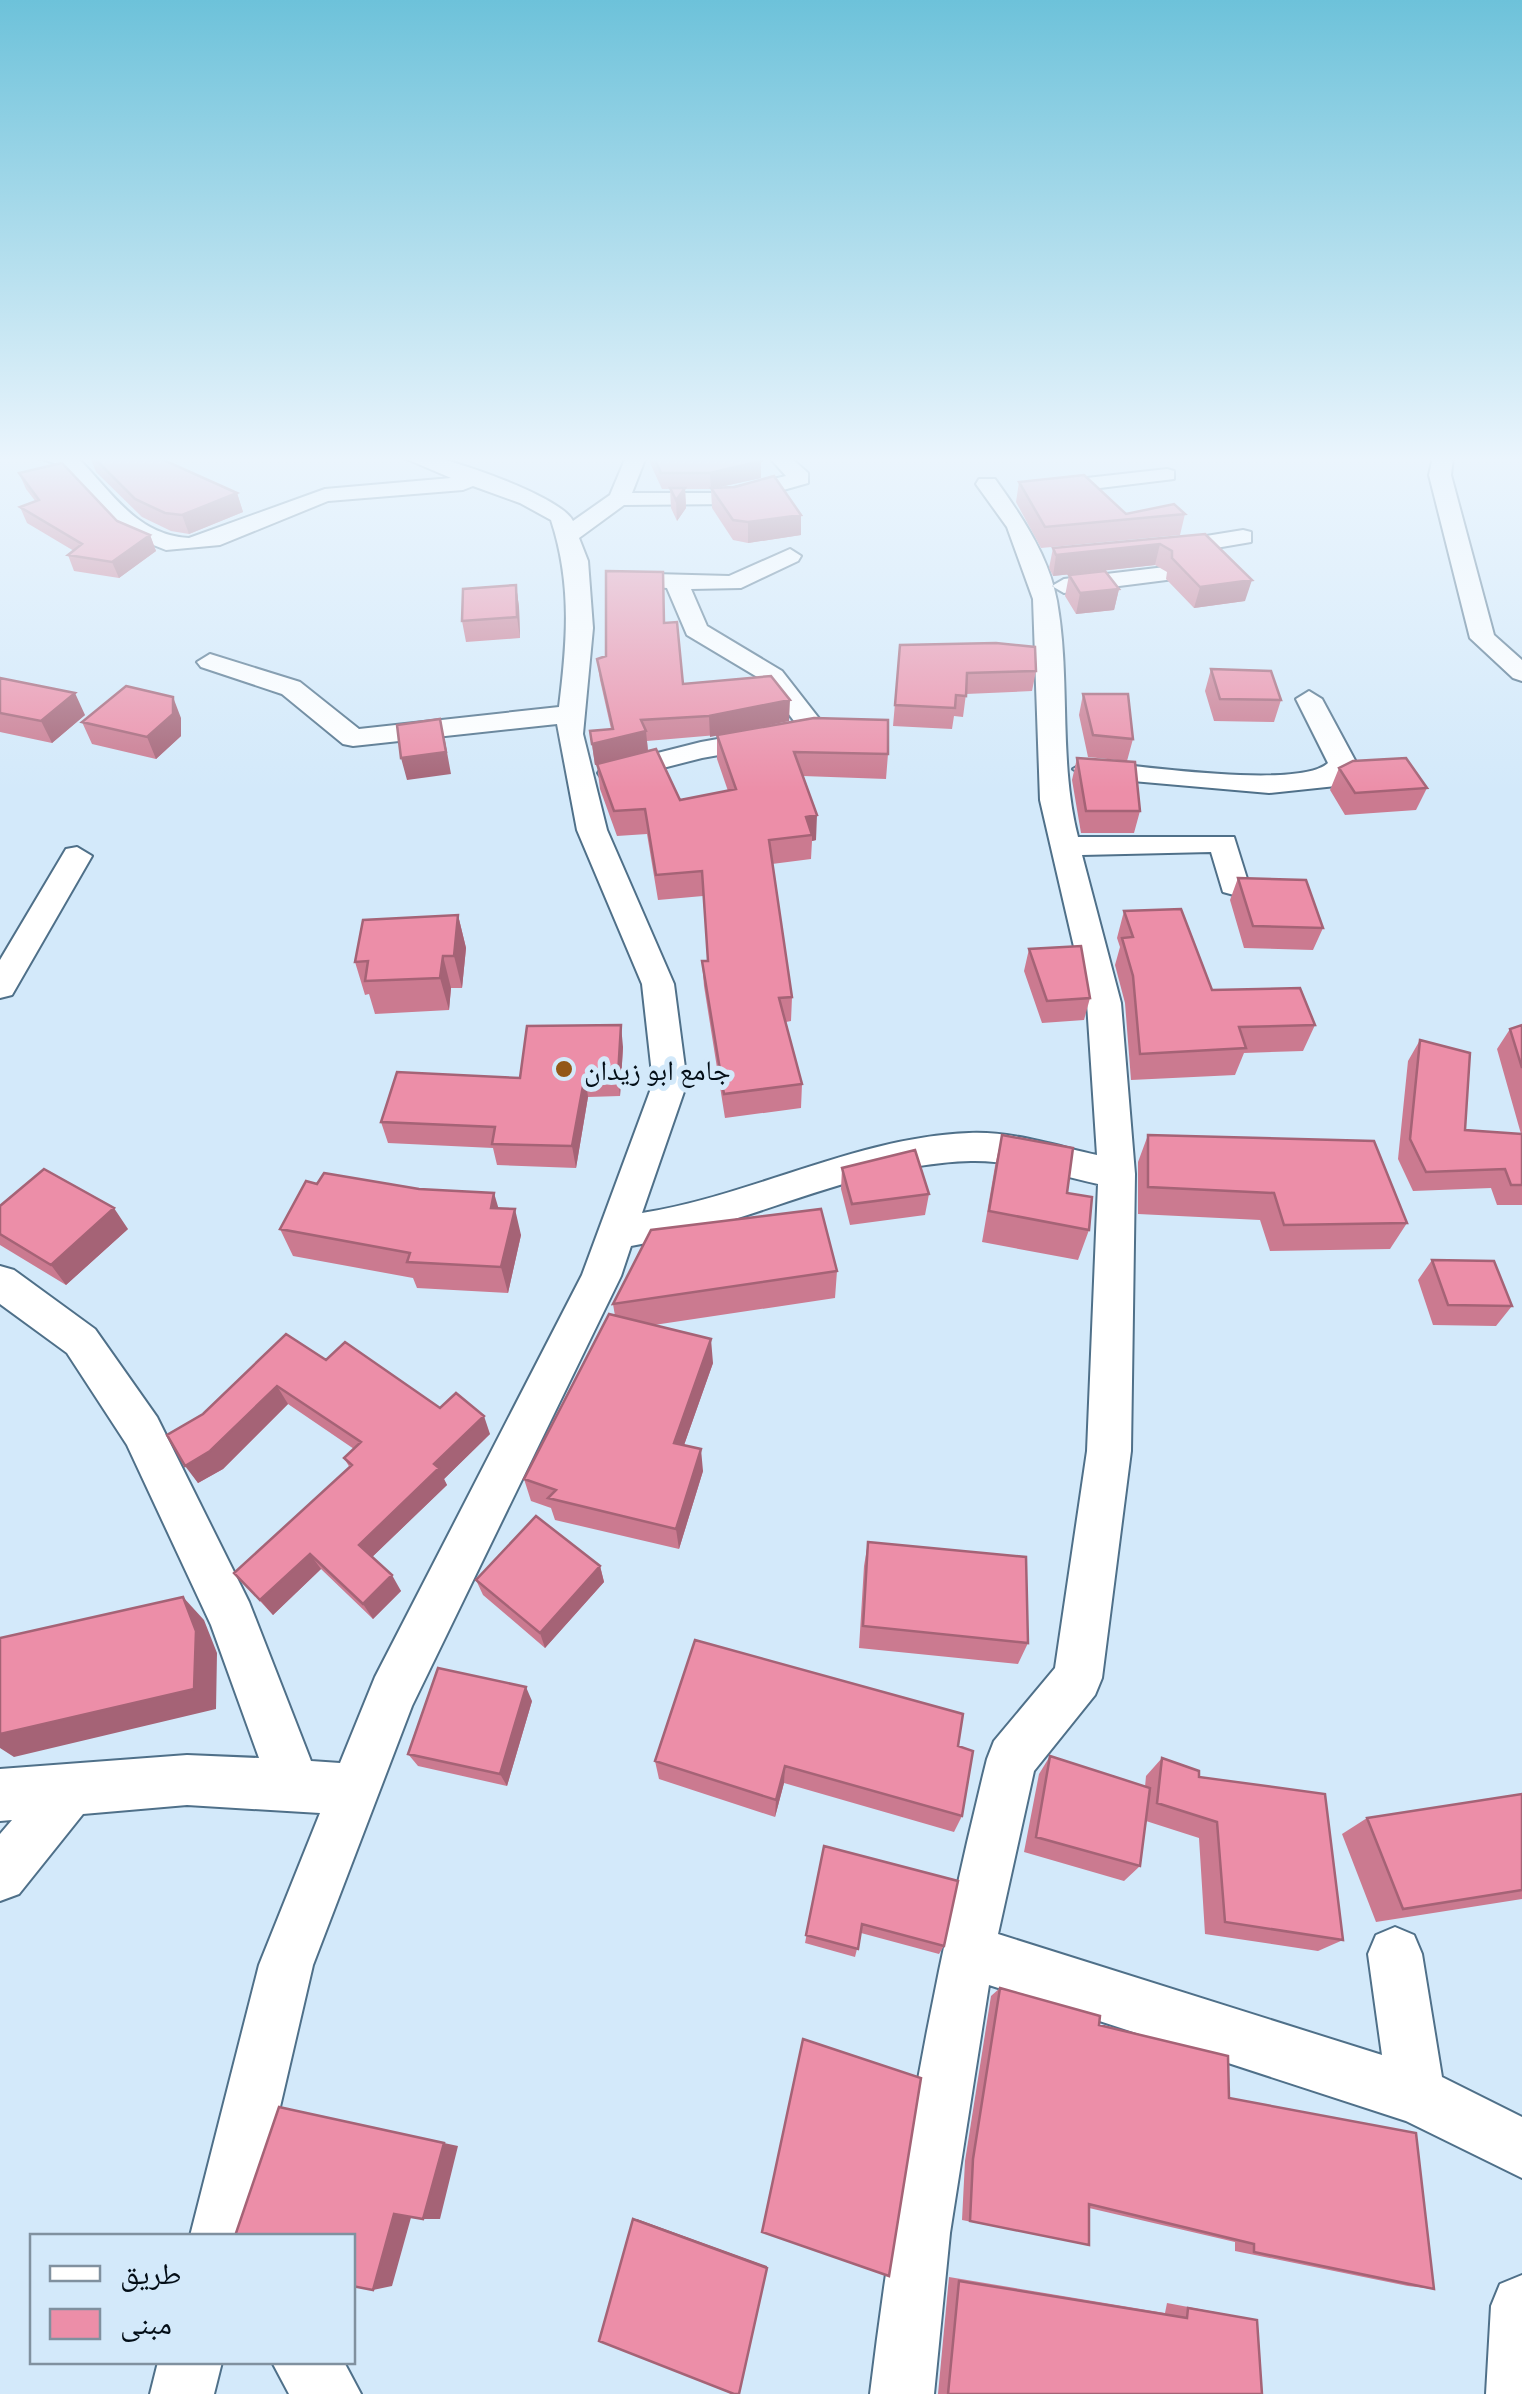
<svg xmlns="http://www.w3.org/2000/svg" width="1522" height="2394" viewBox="0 0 1522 2394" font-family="Barlow,'Noto Naskh Arabic',sans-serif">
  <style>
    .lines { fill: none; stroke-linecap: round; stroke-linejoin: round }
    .minor-casing { stroke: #4f7089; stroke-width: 4 }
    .minor { fill: #fff; fill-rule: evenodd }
    .wall { fill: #cb7a90; fill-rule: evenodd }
    .shaded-wall { fill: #a56376 }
    .building { fill: #ec8ea8; stroke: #a56376; stroke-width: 2.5 }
    .poi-dot { fill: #935717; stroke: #d3e9fa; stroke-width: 4 }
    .labels { text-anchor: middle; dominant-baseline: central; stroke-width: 10; stroke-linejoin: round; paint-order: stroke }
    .poi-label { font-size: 28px; fill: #030e17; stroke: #d3e9fa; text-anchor: start }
  </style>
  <rect width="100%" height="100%" fill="#d3e9fa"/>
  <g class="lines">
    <g class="minor-casing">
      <path id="minor" d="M35,457H77C112,492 136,535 189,538L325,489L451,478L402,457C412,457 423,456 433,457C462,463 561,497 573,521L610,495L626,457H646L632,493H711L786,476L769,457H790L808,473V483L734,504L624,505L579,538L588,561L593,628L583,734L607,830L674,984L687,1083L642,1213C752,1196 857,1137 969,1133C1012,1131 1056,1146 1097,1155L1087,1003L1040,800L1033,599L1007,527L976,484L979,479H995C1021,515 1049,556 1057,601C1071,679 1058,759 1078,837H1234L1249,885L1234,895L1223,892L1211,852L1082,855L1121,1003L1135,1174L1131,1451L1102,1678L1095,1695L1034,1771L998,1934L1382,2055L1368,1954L1376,1935L1395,1927L1414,1935L1422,1954L1442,2077L1522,2117V2178L1406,2121L989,1985L950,2233L934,2394H870C896,2179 935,1969 987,1759L994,1741L1055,1668L1087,1451L1098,1184C1057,1175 1013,1160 971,1161C855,1164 745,1227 631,1246L621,1276L412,1706L313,1965L250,2236H190L259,1965L320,1813L187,1805L83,1814L19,1894L0,1901V1834L12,1820L0,1821V1769L187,1755L259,1758L211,1625L127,1445L67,1353L0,1304V1266L14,1270L95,1329L157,1417L249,1602L311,1761L340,1763L375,1677L582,1275L653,1083L642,984L577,830L557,724L353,746L343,744L282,694L201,667L197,662L210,654L300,682L359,729L559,707C567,642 572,584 551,520L520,503L473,486L463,490L328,501L220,545L166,550L126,534L61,465Z
        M1433,457H1453L1451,475L1494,635L1522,660V681L1513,678L1470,638L1429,475Z
        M1167,469L1174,471V479L1042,495L1031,489L1042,483Z
        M1243,530L1251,532V542L1163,557L1152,550L1163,543Z
        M790,549L801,556L798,561L741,588L691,589L707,626L782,671L828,730L825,736L702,758L612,781L602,779L598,773L602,767L701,742L797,725L764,681L687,635L667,588L647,586L643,581L655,574L729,576Z
        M1182,565L1194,572L1190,577L1064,593L1052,586L1064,579Z
        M1309,691L1322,699L1357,764L1336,786L1269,793L1087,777L1073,769L1087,761C1134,765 1299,790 1328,763L1296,699Z
        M77,847L92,856L12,995L0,998V960L66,849Z
        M1522,2275V2394H1486L1491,2306L1500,2284Z
        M158,2362H222L214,2394H150Z
        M272,2362H344L361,2394H289Z"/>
    </g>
    <use href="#minor" class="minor"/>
  </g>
  <path class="wall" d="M90,457H157L237,493L243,512L189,534L171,531L142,517L96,472Z
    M649,457H758L761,478L719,487L801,535L748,543L733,540L712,508L711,489H685L686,508L677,521L671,508L670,489H662L650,463Z
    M19,473L117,521L150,535L156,551L119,578L74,571L68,555L74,551L27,523L20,507L36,502L26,489Z
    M1019,482L1126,514H1185L1180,535L1041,548L1016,502Z
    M1205,534L1245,601L1194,608L1166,579L1167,572L1155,565L1053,576L1049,568L1053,548Z
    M1069,575L1119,589L1114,610L1076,614L1065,596Z
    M516,585L519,607L520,638L466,642L462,621Z
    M665,623L683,684L789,721L746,729L888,754L886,779L803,776L816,840L812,841L811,859L772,864L792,997L791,1021L786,1022L802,1084L801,1108L725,1118L704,986L702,961H708L703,896L658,900L647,834L617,836L600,789L597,765H595L590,731L611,729L600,680L597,659L606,656ZM717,735V759L728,791L680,800L648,751L647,741Z
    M900,645L1036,671L1032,691L966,694L963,717L954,716L952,729L893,726Z
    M1211,669L1281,700L1274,722L1214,721L1205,691Z
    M0,678L85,715L52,743L0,732Z
    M1083,694L1133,739L1127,761L1088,757L1079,715Z
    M181,718V736L156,759L92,744L82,722Z
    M1077,758L1140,811L1134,833H1081L1072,780Z
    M1339,768L1427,788L1416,810L1345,815L1330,790Z
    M1238,878L1323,928L1313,950L1244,948L1230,900Z
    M1124,911L1212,990L1315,1025L1303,1051L1244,1053L1235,1075L1131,1080L1125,1003L1115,965L1120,947L1117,938Z
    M458,915L466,948L462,988H451L449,1010L375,1014L369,994L365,995L355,962Z
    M1029,949L1090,998L1084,1020L1042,1023L1024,971Z
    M1522,1025V1205H1497L1491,1188L1413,1191L1398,1159L1408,1061L1420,1040L1465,1130L1521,1134L1497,1049L1510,1029Z
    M623,1047L620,1096L588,1097L576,1168L497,1165L493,1148L388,1143L381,1122Z
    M1002,1135L1067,1193L1089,1230L1078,1260L982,1242L995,1166Z
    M1148,1135L1407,1223L1390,1249L1270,1251L1260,1220L1138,1214V1162Z
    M842,1168L929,1194L925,1215L850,1225L841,1189Z
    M0,1206L128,1229L66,1285L0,1245Z
    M498,1208L521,1235L508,1293L417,1288L413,1278L293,1256L280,1229Z
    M1432,1260L1512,1306L1496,1326L1433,1325L1418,1280Z
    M837,1271L835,1298L654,1325L713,1363L684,1445L703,1471L679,1549L555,1520L551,1508L531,1501L524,1479L615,1316L613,1304Z
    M326,1360L440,1408L490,1434L444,1479L447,1485L372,1557L401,1591L373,1619L321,1569L273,1615L234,1573L350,1468L344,1458L354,1449L288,1404L223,1469L198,1483L167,1435Z
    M868,1542L1028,1643L1018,1664L859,1648L864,1566Z
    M600,1566L604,1582L545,1648L483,1595L476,1580Z
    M532,1701L507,1786L418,1766L408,1754Z
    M958,1746L962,1816L954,1832L784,1783L775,1817L659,1779L655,1761Z
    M1050,1756L1145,1787L1146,1776L1162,1758L1199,1777L1343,1940L1318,1951L1205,1934L1199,1838L1146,1821L1140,1866L1124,1881L1024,1852L1039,1774Z
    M1522,1794V1899L1376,1922L1342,1834L1367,1818Z
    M824,1846L944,1946L939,1954L861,1933L855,1957L805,1943Z
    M1000,1988L1099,2025L1229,2098L1434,2289L1408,2286L1235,2251V2242L1089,2208V2245L962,2220L965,2161L991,1996Z
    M949,2277L1165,2313L1167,2303L1257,2320L1262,2394H938Z"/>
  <path class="shaded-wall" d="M761,461V478L711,489L710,473Z
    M685,488L686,508L677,521L676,500Z
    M237,493L243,512L189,534L182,515Z
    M801,515V535L748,543V522Z
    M150,535L156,551L119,578L112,562Z
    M1160,544L1155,565L1053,576L1056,555Z
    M1252,580L1245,601L1194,608L1200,587Z
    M516,585L519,607L520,638L517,617Z
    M1119,589L1114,610L1076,614L1080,593Z
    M75,693L85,715L52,743L41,721Z
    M173,697L181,718V736L156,759L147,737Z
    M790,700L789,721L710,737L709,716Z
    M646,731L648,752L595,765L592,744Z
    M445,741L451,774L407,780L401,758Z
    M817,815L816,840L812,841V835L806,817Z
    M458,915L466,948L462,988L454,956Z
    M443,956L451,988L449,1010L440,978Z
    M621,1025L623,1047L620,1096L618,1075Z
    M585,1075L588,1097L576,1168L572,1146Z
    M494,1193L502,1220L491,1208Z
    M114,1208L128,1229L66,1285L51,1265Z
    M515,1209L521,1235L508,1293L501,1267Z
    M711,1339L713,1363L677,1465L674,1443Z
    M277,1386L288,1404L223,1469L198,1483L185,1466Z
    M484,1416L490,1434L444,1479L447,1485L368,1561L359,1545L434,1464Z
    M701,1449L703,1471L679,1549L676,1529Z
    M310,1554L321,1569L273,1615L260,1600Z
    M600,1566L604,1582L545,1648L540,1633Z
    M392,1575L401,1591L373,1619L363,1604Z
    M183,1597L204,1620L217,1653L216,1709L14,1757L0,1748V1734Z
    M526,1687L532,1701L507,1786L500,1774Z
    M785,1766L784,1783L775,1817L776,1800Z
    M444,2143L458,2146L440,2219H423Z
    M394,2214H412L392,2286L373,2290Z
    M633,2219H637L767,2266V2268Z"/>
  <path class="building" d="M93,457H157L237,493L182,515L165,513L135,499Z
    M654,457H758L761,461L710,473H661Z
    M62,463L117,521L150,535L112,562L68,555L82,544L20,507L39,500L19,473Z
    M1084,475L1126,514L1174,504L1185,514L1045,527L1019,482Z
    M774,476L801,515L748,522L733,520L711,488L735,487Z
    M670,488H685L676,500Z
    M1205,534L1252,580L1200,587L1172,558V551L1160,544L1056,555L1053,548Z
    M606,571L663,572L664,623L677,622L683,684L771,676L790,700L709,716L641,720L646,731L592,744L590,731L613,729L597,659L606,656Z
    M1105,571L1119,589L1080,593L1069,575Z
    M516,585L517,617L462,621L463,589Z
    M996,643L1035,647L1036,671L967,673L966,696L956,695L955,708L895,705L900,645Z
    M1211,669L1271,671L1281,700L1220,699Z
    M0,678L75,693L41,721L0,713Z
    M126,686L173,697V714L147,737L82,722Z
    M1083,694H1128L1133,739L1093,735Z
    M814,718L888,720V754L794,752L817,815L806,817L812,835L769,840L792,997L779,998L802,1084L724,1094L702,961H708L702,871L656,875L645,809L614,811L597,764L656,749L680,800L736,789L717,735Z
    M440,719L446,752L401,758L397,725Z
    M1077,758L1135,762L1140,811H1086Z
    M1406,758L1427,788L1355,793L1339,768L1353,761Z
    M1238,878L1306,880L1323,928L1253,926Z
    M1181,909L1212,990L1300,988L1315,1025L1239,1027L1246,1048L1140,1054L1133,976L1122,938L1133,937L1124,911Z
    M458,915L454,956H443L440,978L365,981L368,961L355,962L363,920Z
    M1081,946L1090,998L1047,1001L1029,949Z
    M621,1025L618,1075H585L572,1146L492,1144L495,1127L381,1122L397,1072L520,1078L527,1026Z
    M1522,1025V1068L1510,1029Z
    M1420,1040L1470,1053L1465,1130L1522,1134V1185H1511L1505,1169L1426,1172L1410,1139Z
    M1002,1135L1073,1148L1067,1193L1092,1197L1089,1230L989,1211Z
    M1148,1135L1374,1141L1407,1223L1284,1225L1274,1193L1148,1187Z
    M915,1150L929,1194L852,1204L842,1168Z
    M44,1169L114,1208L51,1265L0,1234V1206Z
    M324,1173L419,1189L494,1193L491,1208L515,1209L501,1267L407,1262L410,1253L280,1229L306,1181L317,1184Z
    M821,1209L837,1271L613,1304L651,1230Z
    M1432,1260L1494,1261L1512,1306L1448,1305Z
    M609,1314L711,1339L674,1443L701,1449L676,1529L548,1498L556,1490L524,1479Z
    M286,1334L326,1360L345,1342L440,1408L456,1393L484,1416L434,1464L439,1468L359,1545L392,1575L363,1604L310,1554L260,1600L234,1573L352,1465L344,1458L361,1442L277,1386L210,1451L185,1466L167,1435L203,1414Z
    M536,1516L600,1566L540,1633L476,1580Z
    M868,1542L1026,1557L1028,1643L863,1626Z
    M183,1597L196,1631L194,1689L0,1734V1638Z
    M695,1640L963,1714L958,1746L973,1751L962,1816L785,1766L776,1800L655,1761Z
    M438,1668L526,1687L500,1774L408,1754Z
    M1050,1756L1150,1788L1140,1866L1036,1837Z
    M1162,1758L1199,1771V1777L1325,1794L1343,1940L1225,1922L1217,1822L1157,1803Z
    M1522,1794V1890L1403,1909L1367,1818Z
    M824,1846L958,1881L944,1946L862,1924L858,1949L806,1935Z
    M1000,1988L1100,2016L1099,2025L1228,2056L1229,2098L1416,2133L1434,2289L1254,2252V2244L1089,2204V2245L970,2221L973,2159Z
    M803,2039L921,2078L889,2276L762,2232Z
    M279,2107L444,2143L423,2219L394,2214L373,2290L352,2286V2236H235Z
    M633,2219L767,2268L739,2394H734L599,2341Z
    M959,2281L1187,2318L1188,2308L1257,2320L1262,2394H948Z"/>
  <linearGradient id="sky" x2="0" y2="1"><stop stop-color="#6dc2da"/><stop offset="0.58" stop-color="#ebf5fd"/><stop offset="1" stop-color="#ebf5fd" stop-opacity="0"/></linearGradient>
  <rect width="1522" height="792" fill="url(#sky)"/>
  <circle class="poi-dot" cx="564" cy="1069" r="10"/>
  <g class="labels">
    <g class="poi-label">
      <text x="584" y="1069">جامع ابو زيدان</text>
    </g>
  </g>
  <rect x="30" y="2234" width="325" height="130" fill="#d3e9fa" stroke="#80919f" stroke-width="2.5"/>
  <rect x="50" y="2266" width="50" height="15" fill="#ffffff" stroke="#80919f" stroke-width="2.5"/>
  <text x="120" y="2284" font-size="30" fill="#030e17">طريق</text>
  <rect x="50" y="2309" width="50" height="30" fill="#ec8ea8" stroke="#80919f" stroke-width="2.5"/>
  <text x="120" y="2334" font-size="30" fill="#030e17">مبنى</text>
</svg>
